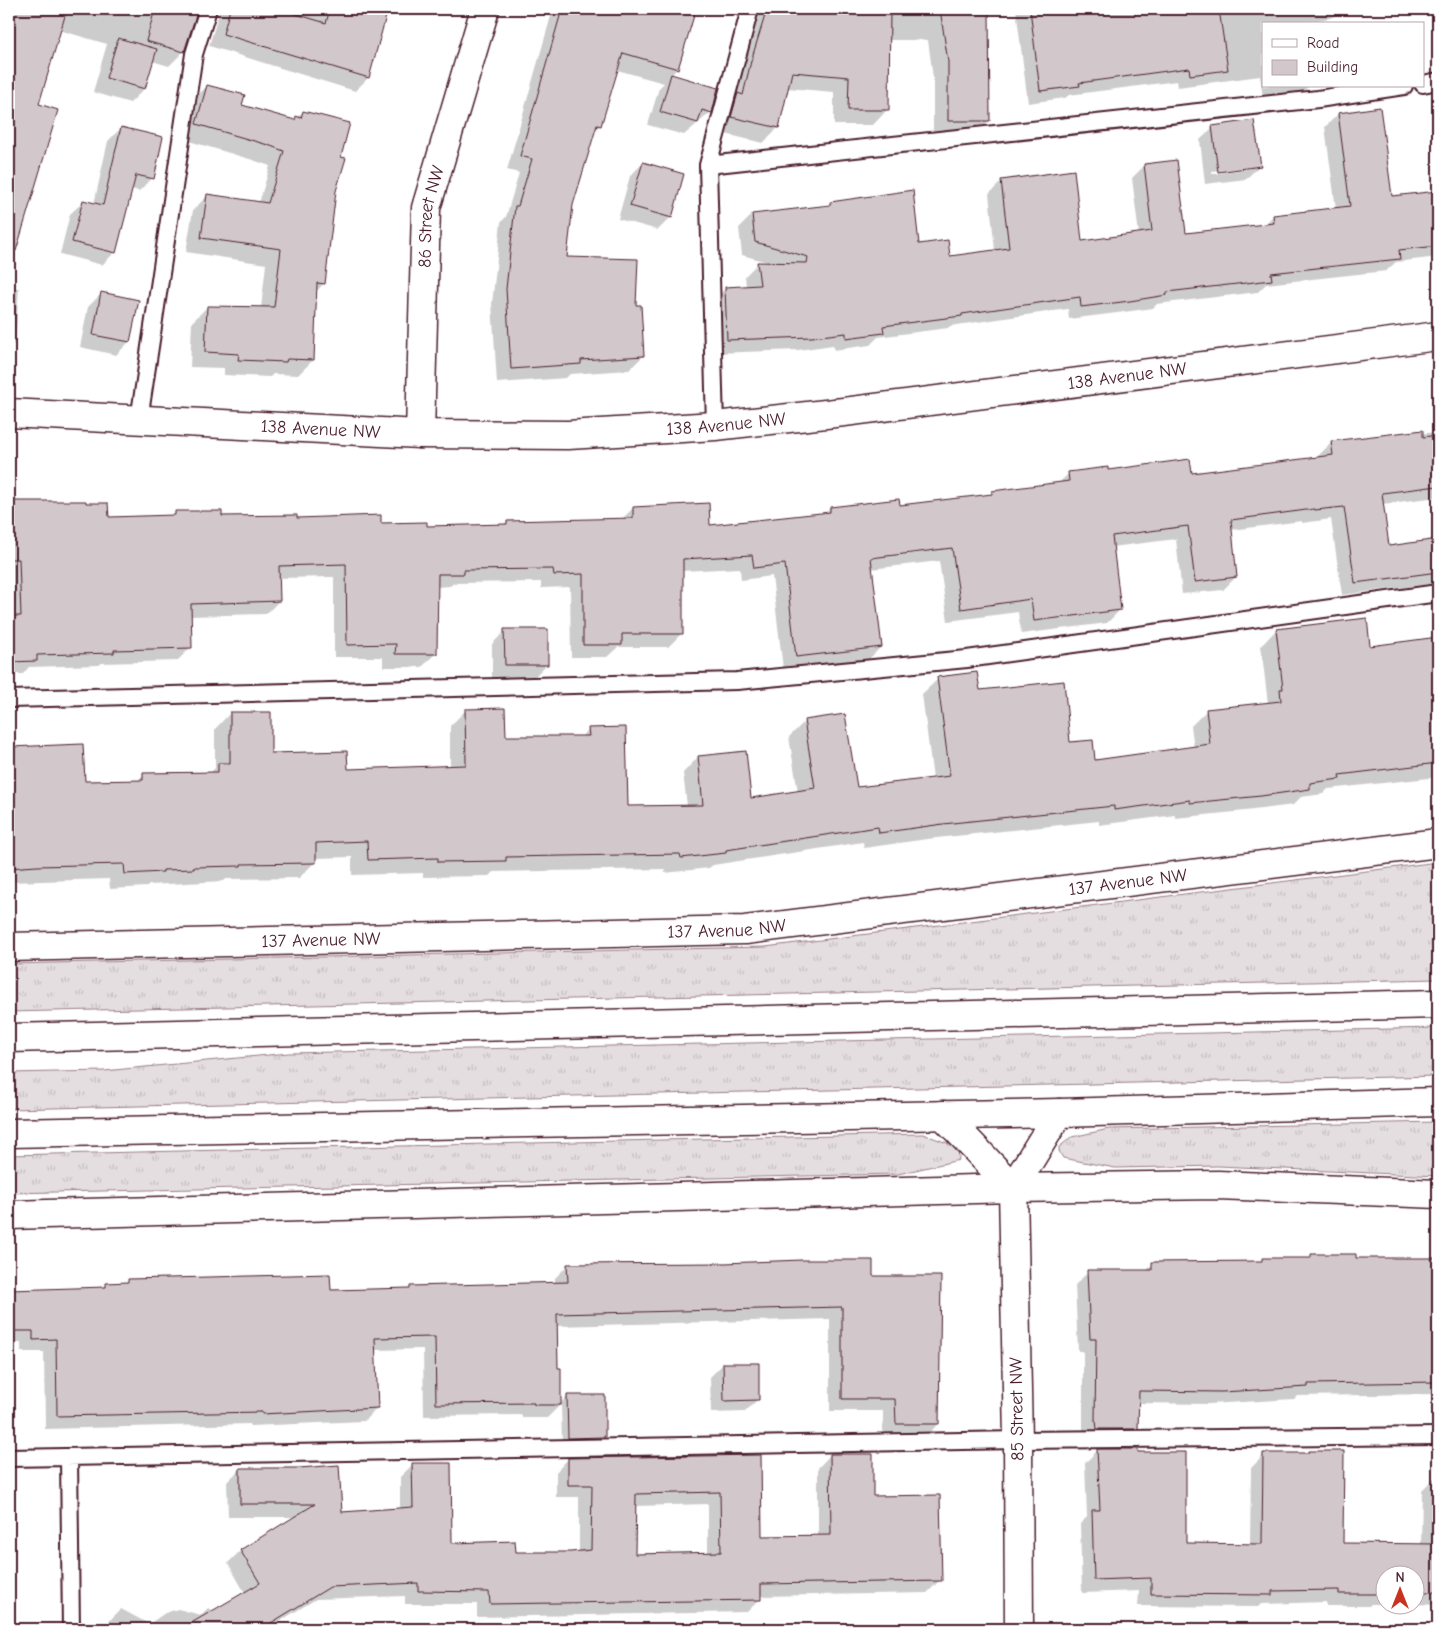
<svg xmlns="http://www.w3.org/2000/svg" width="1447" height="1638" viewBox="0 0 1447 1638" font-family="'Comic Neue',sans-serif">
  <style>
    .grass { fill: url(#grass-tufts); stroke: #987e86 }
    .shadow { fill: #0003; fill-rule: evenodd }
    .building { fill: #d2c7cb; stroke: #4a1f2b; fill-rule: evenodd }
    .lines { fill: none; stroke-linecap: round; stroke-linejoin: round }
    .service-casing { stroke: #4a1f2b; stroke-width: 20 }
    .minor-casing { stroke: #4a1f2b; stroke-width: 31 }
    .secondary-casing { stroke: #4a1f2b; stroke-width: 31 }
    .service { stroke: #fff; stroke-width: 16 }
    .minor { stroke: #fff; stroke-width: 28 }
    .secondary { stroke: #fff; stroke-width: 28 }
    .labels { text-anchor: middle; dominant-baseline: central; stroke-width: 4.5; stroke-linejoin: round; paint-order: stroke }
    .street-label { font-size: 18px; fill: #4a1f2b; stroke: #fff }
  </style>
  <defs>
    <pattern id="grass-tufts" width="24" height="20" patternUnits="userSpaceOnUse" patternTransform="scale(1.25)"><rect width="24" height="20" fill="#e5dee0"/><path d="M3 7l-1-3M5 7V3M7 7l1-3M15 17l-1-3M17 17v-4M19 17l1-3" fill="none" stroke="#c6bec0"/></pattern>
  </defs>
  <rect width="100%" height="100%" fill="#fff"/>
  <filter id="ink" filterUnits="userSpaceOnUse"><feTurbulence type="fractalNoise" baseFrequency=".02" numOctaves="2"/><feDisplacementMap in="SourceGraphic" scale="10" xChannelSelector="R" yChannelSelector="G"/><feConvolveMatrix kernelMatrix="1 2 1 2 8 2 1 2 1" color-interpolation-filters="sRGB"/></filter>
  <g filter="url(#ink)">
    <path class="grass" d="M1438,862V979L9,1012V964L765,947Z
      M1438,1028V1076L9,1109V1073L104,1071L289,1053Z
      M1438,1122V1176L1218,1166L1115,1168L1063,1158L1059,1151V1147L1072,1137L1109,1129Z
      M923,1134L958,1147L959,1160L898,1174L9,1193V1155Z"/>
    <path class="shadow" d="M9,9H179L195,13L183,52L169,66L152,61L144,89L130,103L93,92L107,44L59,30L37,105L18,219L9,255Z
      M220,9H388L368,78L355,91L209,46Z
      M553,9H695L677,69L671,75L711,112L684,135L648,125L659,88L664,83L617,70L600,125L593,133L572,205L566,258L635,307L643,356L629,370L570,374L566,378L497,383L492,304L501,222L506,217L519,173L507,170Z
      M758,9H988L989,121L974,136H933V78L928,40H888V109L873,125H834V92L787,88L778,128L763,143L717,132Z
      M1016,9H1349L1330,18L1308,22V24H1263V86H1309L1301,94L1263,98L1260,76L1178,87L1177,81L1069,95L1065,98L1028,103Z
      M207,86L241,106L293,121L303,112L339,157L324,283L316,292L313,360L298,375L273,374L270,377L224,375V368L190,367L192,322L207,307L261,308L266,264L186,252L193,210L208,195L259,203L270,166L253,160L182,139L192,101Z
      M1379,109L1391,198L1438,192V257L1396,262L1386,271L1266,284L1258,292L1157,304L1153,308L1117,313L1069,319L1068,309L950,326L948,328L878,337L870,345L834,350L833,345L798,350L715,353L713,301L726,288L746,287L745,276L758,263H771L742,255L739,228L752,215L827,206L830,203L918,245L949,257L995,251L989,194L1002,181L1081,243L1139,235L1132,178L1145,165L1185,234L1264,225L1273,216L1336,209L1325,127L1338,114Z
      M1213,127L1259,166L1246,179L1205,184L1200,140ZM1247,167V169L1212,174V171Z
      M121,128L152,178L139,191L131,189L115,252L102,265L60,254L70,214L83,202L94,204L108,141Z
      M643,163L671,217L658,230L618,219L630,176Z
      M9,288H19L15,342L9,348Z
      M101,294L129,342L116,355L80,347L88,307Z
      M1438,432V497L1382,504L1388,547L1438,540V583L1342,595L1331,519L1302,523V521L1231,530L1236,577L1223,590L1182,594L1176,539L1112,547L1120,610L1107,623L1021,634L1018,612L948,621L939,561L871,569L881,647L868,660L783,669L772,576L741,580L740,568L681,571V634L668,647H618L607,657H571L570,587L541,588V582L454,583L450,586L436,587L435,654L422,667H383V657H334V577L278,578L279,601L266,614L190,616V648L177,661L102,663L99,665L29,667L23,674H9V502H85V504L107,518L172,516L176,513L221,518L296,520L426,527L504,525L507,522L622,519L633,508L709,526L824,514L830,508L899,507L989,496L992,493L1059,483L1069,473L1107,471L1191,474L1319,458L1318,456L1332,442Z
      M1276,630L1369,647L1438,638V777L1328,789L1323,794L1301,797L1293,805L1245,811L1175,818V815L1099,825V821L927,839L864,848L863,842L713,865L709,868L665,873V869L493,872L489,876L423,877V873L352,875V857L315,858V862L299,878L226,879L224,881L149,885L147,887L110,889L109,879L9,882V748L82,746L83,783L137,782L144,775L210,773L215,768V729L230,713L270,754L347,771L450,767V726L466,710L505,737H581L589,729L627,807L687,806L683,773L698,757L750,799L798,792L789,737L805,721L856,788L933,779L922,694L938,679L978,692L1069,744L1094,762L1194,748L1191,726L1207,710L1268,704L1261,646Z
      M505,631L547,664L534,677L492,678V644Z
      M1312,1256L1354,1259H1438V1394L1297,1396L1294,1399L1209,1404L1137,1403V1428L1124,1441L1083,1433V1351H1078L1075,1285L1088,1272L1146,1271L1153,1264L1261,1262L1263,1260L1308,1259Z
      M568,1265L872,1277L938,1424L925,1437H883V1411H830V1319L556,1326L560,1404L567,1396L604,1437L598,1443L562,1444L561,1404L547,1418H522V1415L424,1416L423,1349L374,1350L377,1408L364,1421L250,1426V1424L45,1429L44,1352H21V1343H9V1282L14,1283V1291L102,1289L107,1284H125L129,1280L330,1291L408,1289L410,1287L555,1283V1278Z
      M723,1364L758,1399L745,1412L711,1413L710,1377Z
      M1098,1450L1185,1544L1250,1545L1251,1468L1264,1455H1306L1308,1452L1342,1544L1421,1545L1422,1490L1434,1478H1438V1605L1414,1604V1576H1384V1604H1371L1369,1606H1326V1602L1261,1604L1258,1607L1138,1606L1139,1591L1082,1593L1080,1524L1087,1517L1085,1463Z
      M830,1455L872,1497L940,1580L927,1593L760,1596V1599L747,1612L477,1617V1604H405V1596L316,1599L267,1629H104L108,1622L121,1609L149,1624L165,1613L178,1609L201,1615L208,1608L214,1611L245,1593L228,1563L240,1551L297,1517H228L227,1482L240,1469L340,1513L400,1509V1477L413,1464L451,1544L514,1554L579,1552V1497H556V1472L568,1459L760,1456L761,1537H818V1468ZM708,1504V1554L634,1555L635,1506Z"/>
    <path class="building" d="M9,9H67L39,104L58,110L16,251L9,250Z
      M155,9H198L184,52L146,41Z
      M230,9H279L326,23L330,9H388L369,78L223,34Z
      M562,9H696L678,69L623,53L601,126L597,125L573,205L567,257L638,259L636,305H641L644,356L581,360V364L511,369L506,289L515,206H518L532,159L520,156Z
      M767,9H890L889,110H848L849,77L792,72L779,128L731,117L738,93L743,95L751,61Z
      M940,9H989L990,121H948V62Z
      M1030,9H1219L1228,70L1190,75L1189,68L1079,83L1080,86L1040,91Z
      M118,38L157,49L145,89L106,78Z
      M671,74L718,88L712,113L702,110L698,123L660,112Z
      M207,85L245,95L242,105L295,120L296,116L301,118L303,111L350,123L341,157L346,158L336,191L325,284L317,283L314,360L287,359L286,362L238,360L239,354L205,352L207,306L274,307L281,249L201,238L207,194L268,203L284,151L268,145L196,124Z
      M1380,107L1392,196L1438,191V246L1399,250L1400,259L1271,273L1272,280L1167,292V295L1130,301L1081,307L1080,297L962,314V316L883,326L884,333L846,338V333L812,337L727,340L725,287L760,285L757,262L807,263L808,257L755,242L752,214L830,205V202L913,190L919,244L948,240L950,256L1009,248L1001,180L1074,170L1082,241L1152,231L1144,164L1177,160L1186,233L1274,223L1273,215L1350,206L1338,113Z
      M1254,120L1261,166L1218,172L1212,126Z
      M121,127L163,137L154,179L136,175L116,253L72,242L83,200L103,205Z
      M643,162L684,174L672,218L630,206Z
      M101,292L139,300L130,342L93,335Z
      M1423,430V437L1438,435V486L1382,493L1389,546L1438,539V572L1355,583L1344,507L1315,510L1314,509L1231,520L1237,577L1195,582L1188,526L1112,536L1121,610L1034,621L1031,599L961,609L952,548L871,558L882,647L796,657L785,564L754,568L752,555L683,559V634H622V645H583V574L554,575L553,569L464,570V574H438L437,654H395L396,644L347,645L346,564L279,566L280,601L191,604L192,648L114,650V653L37,655V661L9,662V616H21L19,559H9V501H86V503H108L109,517L175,515V511H222V516L297,515V518L381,515V523L427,522V526L507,524V521L633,518V507L709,503L710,525L830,512V507L899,499L900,505L992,494V491L1069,481L1068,472L1108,467V470L1190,459L1192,473L1333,455L1331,441Z
      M1367,618L1370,646L1438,637V763L1339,775L1340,779L1310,783V789L1261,796L1190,803V800L1114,810V806L943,824L879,833L878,827L726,850V853L681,858L680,854L506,857V861L438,862V858L368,860L367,841L316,843V863L241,864V866L194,867V869L163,870V872L125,874L124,864L37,866L9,868V747L83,744L85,781L143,780V773L218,772V763H230V712H271V753L347,751L348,769L466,765L465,709L505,708L506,736H589L588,728L626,727L628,806L703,805L698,756L746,751L751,798L815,788L804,720L845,714L857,787L950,776L937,677L977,672L980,690L1064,681L1070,742L1093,740L1095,760L1210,744L1206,709L1281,701L1280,689H1283L1276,629Z
      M504,629H548V665H505Z
      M1311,1254H1356V1258H1438V1382L1308,1384V1387L1222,1392L1139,1391L1138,1429H1097L1096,1421H1095L1096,1339H1090L1087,1270H1152V1262L1262,1261V1258H1311Z
      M802,1260H873V1276H941L939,1424H896L895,1399H842V1307L557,1314L558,1368H561V1405H534V1403L436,1404L435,1337L375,1338L378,1408L262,1414V1412L57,1416L56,1339L33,1340V1331H9V1290L106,1287V1283L128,1282V1279L330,1274L331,1290L410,1288V1286L568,1282L567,1264L724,1263Z
      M723,1363H759V1400L724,1401Z
      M567,1395H605V1437L568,1438Z
      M1097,1449H1138V1452H1186V1543L1262,1544L1263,1453H1308V1451H1344L1343,1543L1438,1544V1592H1414V1576H1384L1383,1594H1339V1590L1272,1591V1595L1151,1594V1578L1094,1580L1092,1510H1100Z
      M830,1454H873V1496L940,1495L942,1581L761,1584V1600L490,1604L489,1592L418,1591V1583L330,1587L261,1629H181L260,1583L240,1550L315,1504H240V1468H299L339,1465L342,1512L413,1507L412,1463H451L452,1543L515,1541L516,1552H571L591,1550L592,1485H568V1458L761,1455L762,1536L831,1535ZM720,1492L721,1552L635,1554L636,1494Z"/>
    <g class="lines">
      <g class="service-casing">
        <path id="service" d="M1423,84L1438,81
          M708,165L750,9
          M139,420L194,54L208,9
          M715,426L708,165L1318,99L1404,86
          M9,699L737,681L967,659L1438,593
          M69,1457L71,1629
          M9,1458L1018,1440L1438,1436"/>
      </g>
      <g class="minor-casing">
        <g id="minor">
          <path id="s1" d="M9,413L420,434L568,435L715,426L844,412L1438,336"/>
          <path id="s2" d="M420,434L426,208L485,9"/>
          <path id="s3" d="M9,947L745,930L1438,843"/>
          <path d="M943,1115L1013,1188"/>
          <path d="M9,1215L1013,1188L1218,1185L1438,1194"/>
          <path d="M1019,1629L1018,1440L1013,1188L1059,1113"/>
        </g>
      </g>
      <g class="secondary-casing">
        <path id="secondary" d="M9,1038L1438,1004
          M9,1133L1059,1113L1438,1102"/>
      </g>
      <use href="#service" class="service"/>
      <use href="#minor" class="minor"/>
      <use href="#secondary" class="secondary"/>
    </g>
  </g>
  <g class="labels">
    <g class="street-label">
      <text stroke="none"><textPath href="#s2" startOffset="218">86 Street NW</textPath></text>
      <text stroke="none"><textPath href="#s1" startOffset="1122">138 Avenue NW</textPath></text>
      <text stroke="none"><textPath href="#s1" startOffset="718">138 Avenue NW</textPath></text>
      <text stroke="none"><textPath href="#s1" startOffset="312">138 Avenue NW</textPath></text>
      <text stroke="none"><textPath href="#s3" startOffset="1122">137 Avenue NW</textPath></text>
      <text stroke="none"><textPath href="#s3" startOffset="718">137 Avenue NW</textPath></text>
      <text stroke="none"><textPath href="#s3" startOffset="312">137 Avenue NW</textPath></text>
      <text transform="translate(1017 1409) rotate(-91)">85 Street NW</text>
    </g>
  </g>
  <rect width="1447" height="1638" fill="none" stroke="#fff" stroke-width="30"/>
  <rect x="15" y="15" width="1417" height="1608" fill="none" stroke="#4a1f2b" stroke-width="2" filter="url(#ink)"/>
  <rect x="1262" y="22" width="162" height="65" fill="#ffffff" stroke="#b7a5aa"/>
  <rect x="1272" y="39" width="25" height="8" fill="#ffffff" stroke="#b7a5aa"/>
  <text x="1307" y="48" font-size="15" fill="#4a1f2b">Road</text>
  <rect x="1272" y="60" width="25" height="15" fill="#d2c7cb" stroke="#b7a5aa"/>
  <text x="1307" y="72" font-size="15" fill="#4a1f2b">Building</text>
  <g transform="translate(1400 1590)"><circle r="24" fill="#ffffff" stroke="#b7a5aa"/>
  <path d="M0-4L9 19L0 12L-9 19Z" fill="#c8321e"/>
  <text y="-8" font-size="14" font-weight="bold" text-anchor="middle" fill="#4a1f2b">N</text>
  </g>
</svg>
